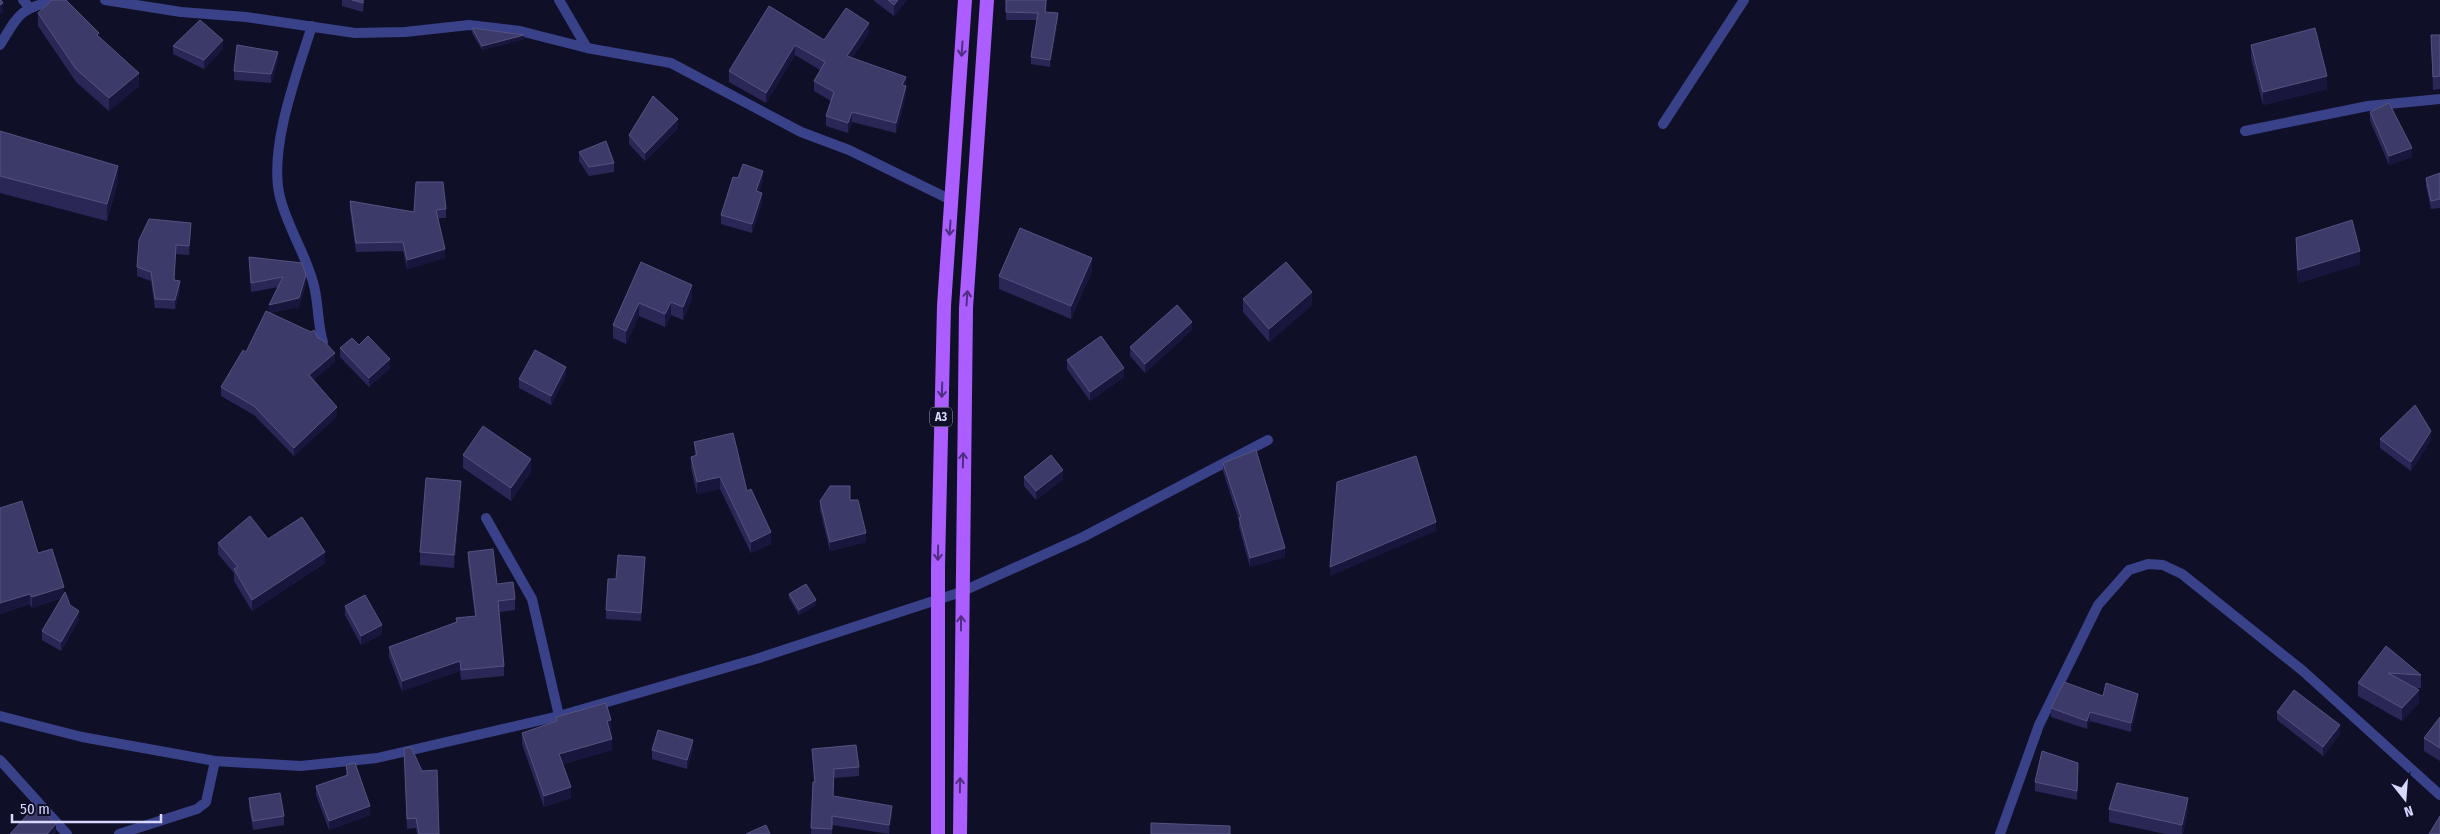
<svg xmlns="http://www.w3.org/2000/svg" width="2440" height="834" viewBox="0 0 2440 834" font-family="'Fira Sans Condensed',sans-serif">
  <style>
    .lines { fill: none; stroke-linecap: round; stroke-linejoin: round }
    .minor { stroke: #394189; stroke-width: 10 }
    .tertiary { stroke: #394189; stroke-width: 10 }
    .primary { stroke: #ab5dff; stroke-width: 14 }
    .wall { fill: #2a2757 }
    .shaded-wall { fill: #18163c }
    .building { fill: #3c3a69; stroke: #545380 }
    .oneway { stroke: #4e2e7e }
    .labels { text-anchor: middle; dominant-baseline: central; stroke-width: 4; stroke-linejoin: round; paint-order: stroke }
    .shield { fill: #100f28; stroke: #9b9cbe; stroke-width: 1 }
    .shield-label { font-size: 12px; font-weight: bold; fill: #d6d8ff }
  </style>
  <rect width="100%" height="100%" fill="#100f28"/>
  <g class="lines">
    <path class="minor" d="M23,0L30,8
      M105,0L181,12L246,17L355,33L405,32L469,25L520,31L587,48L671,63L801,132L849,150L951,200
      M559,0L587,48
      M312,26C297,73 268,149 280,197C287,226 305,253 313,282C319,302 317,323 323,342
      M0,45C19,14 19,9 56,0
      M1663,124L1744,0
      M2245,131L2368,106L2440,99
      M486,518L532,599L559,716
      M961,592L1083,537L1268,440
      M0,760L67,834
      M119,834L197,809L206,802L215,761
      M2000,834L2039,725L2098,605L2129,570L2148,564L2163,565L2182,574L2303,671L2440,795"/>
    <path class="tertiary" d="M0,716L82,737L215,761L301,766L377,758L559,716L756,659L961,592"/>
    <path class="primary" d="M938,834V566L944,306L965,0
      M960,834L966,308L987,0"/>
  </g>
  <path class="wall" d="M342,0H364L363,12L342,6Z
    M873,0H907L894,16Z
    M1006,0H1047L1046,12L1058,20L1050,67L1031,64V57L1037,20H1006Z
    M769,6L824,40L869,33L852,58L906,77V96L896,133L852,122L848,133L826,126V116L831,101L814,91V81L820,70L795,55L766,103L729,82V71Z
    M38,13L99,37L139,86L109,111L76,82L38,26Z
    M472,28L524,39L482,50L472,33Z
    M2431,35H2440V89L2433,90Z
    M2251,45L2327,89L2263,105L2251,58Z
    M173,46L223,49L204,69L173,54Z
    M278,61L271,83L234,80V71Z
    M2370,112L2412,157L2389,165L2370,121Z
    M678,128L645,161L629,144V135Z
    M0,131L118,182L107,221L0,193Z
    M579,152L614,163V172L589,176L579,161Z
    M2440,173V208L2431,209L2426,186V178Z
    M738,178L763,180L759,192L762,202L752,233L721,224V215Z
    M350,201L414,212L446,209V218H438L445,258L407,269L403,251L356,252L350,210Z
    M191,232L189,255L176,254L174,281L180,290L175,309L155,308L151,281L137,276V267Z
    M2296,238L2360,264L2298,283L2296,251Z
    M249,257L306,284L299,307L270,313L318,338L335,362L313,380L337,416L294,456L254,415L221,396V387L246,352L269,313L278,287L251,292Z
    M641,262L692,298L683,320L671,315L665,327L639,316L626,344L613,338V325Z
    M1092,271L1071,319L999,289V276Z
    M1243,299L1312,305L1269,342L1243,312Z
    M1192,330L1145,373L1130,356V347Z
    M359,345L390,368L369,387L340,357V348Z
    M1067,360L1124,377L1090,401L1067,369Z
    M566,376L551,405L519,388V379Z
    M2380,439L2431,440L2411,471L2380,448Z
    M694,442L747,491L771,544L751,553L720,489L697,494L691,468V457L695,456Z
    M463,455L531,472L511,501L463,468Z
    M1223,463L1285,557L1250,567L1239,527V521L1223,471Z
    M1024,477L1063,479L1036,500L1024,486Z
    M461,494L454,568L420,565V552Z
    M850,500L866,542L830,551L820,510V501Z
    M268,539L325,563L252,611L234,581V573L218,554V543Z
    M468,552L497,584L515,599V610L499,612L504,666V676L461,680L460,671L402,691L389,657V647L456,622V618L475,616L468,562Z
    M38,553L64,594L70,605L79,620L61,651L42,640V631L62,598L32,608L30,604L0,614Z
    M645,566L641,621L606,619V610L616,579Z
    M789,594L816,605L799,615L789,598Z
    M345,606L382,634L361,645L345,615Z
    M2386,646L2421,675V688H2414L2419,703L2402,721L2358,696V683Z
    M2103,696L2138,703L2131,732L2090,721L2087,729L2051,717V708Z
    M2277,712L2340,734L2323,756L2277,720Z
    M556,717L611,731H610L612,750L563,764L571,798L544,807L522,744V733L556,721Z
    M2440,717V761L2424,751V738Z
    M404,749L439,834H417L416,828L407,829Z
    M693,749L687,769L652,759V750Z
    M812,749L859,767V776L834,778L833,796L892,814L889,834L832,825V834H811L813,782H814Z
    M2078,763L2077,800L2035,791V782Z
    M346,765L370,815L329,830L316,795V786L346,775Z
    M249,798L284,816V825L253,830L249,807Z
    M2109,809L2188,811L2183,834H2165L2109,822Z"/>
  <path class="shaded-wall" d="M898,0H907L894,16V5Z
    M3,3V12L0,14V5Z
    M1058,13V20L1050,67V60Z
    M869,23V33L847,66V56Z
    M524,35V39L482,50V46Z
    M223,40V49L204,69V60Z
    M795,45V55L766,103V93Z
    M278,52V61L271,83V74Z
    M139,73V86L109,111V98Z
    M2327,76V89L2263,105V92Z
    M906,77V87L902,85Z
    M906,86V96L896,133V123Z
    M852,112V122L848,133V123Z
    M678,119V128L645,161V153Z
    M2412,148V157L2389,165V156Z
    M118,166V182L107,221V204Z
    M763,171V180L756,200V191Z
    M762,193V202L752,233V224Z
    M191,223V232L189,255V246Z
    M445,249V258L407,269V260Z
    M2360,251V264L2298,283V270Z
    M1092,258V271L1071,319V306Z
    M306,275V284L299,307L269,313V305Z
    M180,281V290L175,309V300Z
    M692,285V298L683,320V307Z
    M1312,292V305L1269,342V329Z
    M671,302V315L665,327V314Z
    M639,303V316L626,344V331Z
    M1192,322V330L1145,373V364Z
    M335,353V362L309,384V375Z
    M390,359V368L369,387V378Z
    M566,367V376L551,405V396Z
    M1124,368V377L1090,401V392Z
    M337,407V416L294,456V448Z
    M2431,431V440L2411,471V462Z
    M531,459V472L511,501V488Z
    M1063,470V479L1036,500V491Z
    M720,477V489L697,494V482Z
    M461,481V494L454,568V555Z
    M1436,522V531L1330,576V567Z
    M771,532V544L751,553V542Z
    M866,533V542L830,551V542Z
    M1285,548V557L1250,567V558Z
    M325,552V563L252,611V600Z
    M645,557V566L641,621V613Z
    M64,587V597L32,608V597Z
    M30,594V604L0,614V603Z
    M816,600V605L799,615V610Z
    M79,611V620L61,651V642Z
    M382,625V634L361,645V636Z
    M460,661V671L402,691V681Z
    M2419,690V703L2402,721V708Z
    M2138,694V703L2131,732V723Z
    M2090,712V721L2087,729V721Z
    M611,720V731L607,732V721Z
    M2340,725V734L2323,756V747Z
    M612,739V750L559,765V754Z
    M693,740V749L687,769V760Z
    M571,787V798L544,807V796Z
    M2188,798V811L2183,834H2182V825Z
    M370,806V815L329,830V821Z
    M892,806V814L889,834V825Z
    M56,824V833L55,834H47Z"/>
  <path class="building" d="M0,0H1L3,3L0,5Z
    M52,0H66L99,33L97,35L139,73L109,98L76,69L38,13Z
    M352,0H363V3Z
    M888,0H898L894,5Z
    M1006,0H1046L1045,12L1058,13L1050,60L1031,57L1038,13L1006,12Z
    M769,6L824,40L846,8L869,23L847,56L906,77L902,85L906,86L896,123L852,112L848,123L826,116L834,92L814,81L825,62L795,45L766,93L729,71Z
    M200,20L223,40L204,60L173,46Z
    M472,28L524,35L482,46Z
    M2315,28L2327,76L2263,92L2251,45Z
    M2431,35H2440V76L2433,77Z
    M237,45L278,52L271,74L234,71Z
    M653,96L678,119L645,153L629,135Z
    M2389,103L2412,148L2389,156L2370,112Z
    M0,131L118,166L107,204L0,176Z
    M606,141L614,163L589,167L579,152Z
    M743,164L763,171L756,191L762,193L752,224L721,215L733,177L738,178Z
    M2440,173V199L2431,201L2426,178Z
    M416,182H443L446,209L436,210L445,249L407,260L403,242L356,243L350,201L414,212Z
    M149,219L191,223L189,246L176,245L174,280L180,281L175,300L155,299L151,272L137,267L139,240Z
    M2352,220L2360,251L2298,270L2296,238Z
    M1020,228L1092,258L1071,306L999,276Z
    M249,257L302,263L306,275L299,298L269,305L283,277L251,283Z
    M641,262L692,285L683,307L671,302L665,314L639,303L626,331L613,325Z
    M1286,262L1312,292L1269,329L1243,299Z
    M1177,305L1192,322L1145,364L1130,347Z
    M266,311L311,332L314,330L318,338L323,340L335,353L309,375L337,407L294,448L254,406L221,387L243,350L246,352Z
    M368,336L390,359L369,378L340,348L352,338L359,345Z
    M1101,336L1124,368L1090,392L1067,360Z
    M535,350L566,367L551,396L519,379Z
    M2415,405L2431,431L2411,462L2380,439Z
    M483,426L531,459L511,488L463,455Z
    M733,433L747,491L751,489L771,532L751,542L720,477L697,482L691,457L697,455L694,442Z
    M1256,450L1285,548L1250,558L1239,518L1241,517L1223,463Z
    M1051,455L1063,470L1036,491L1024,477Z
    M1416,456L1436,522L1330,567L1337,482Z
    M426,478L461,481L454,555L420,552Z
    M830,486H850V500H858L866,533L830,542L820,501Z
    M22,501L38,553L52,549L64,587L32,597L30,594L0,603V508Z
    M250,516L268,539L302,517L325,552L252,600L234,569L238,567L218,543Z
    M493,549L497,584L513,582L515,599L498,601L504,666L461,670L460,661L402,681L389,647L457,622L456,618L476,616L468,552Z
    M618,555L645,557L641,613L606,610L608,579H616Z
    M806,584L816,600L799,610L789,594Z
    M65,592L70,605L79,611L61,642L42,631Z
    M365,595L382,625L361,636L345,606Z
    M2386,646L2421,675L2388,673L2419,690L2402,708L2358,683Z
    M2064,682L2103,696L2106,683L2138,694L2131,723L2090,712L2087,721L2051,708Z
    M2294,690L2340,725L2323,747L2277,712Z
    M606,703L611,720L607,721L612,739L559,754L571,787L544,796L522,733L557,721L556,717Z
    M2440,717V748L2424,738Z
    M658,730L693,740L687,760L652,750Z
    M856,745L859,767L834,769L833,796L892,806L889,825L832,816V829L811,828L813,782H815L812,749Z
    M411,747L422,771L437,770L439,834H419L416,818L407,819L404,749Z
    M2042,751L2078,763L2077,791L2035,782Z
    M355,763L370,806L329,821L316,786L348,775L346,765Z
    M2117,783L2188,798L2182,825L2109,809Z
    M280,793L284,816L253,821L249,798Z
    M37,804L56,824L47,834H10Z
    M2440,816V834H2429Z
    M1151,823L1230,826V834H1151Z
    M766,825L770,834H746Z"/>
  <defs><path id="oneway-shaft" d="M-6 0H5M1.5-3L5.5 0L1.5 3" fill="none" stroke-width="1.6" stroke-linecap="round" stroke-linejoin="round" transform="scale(1.25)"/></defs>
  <g class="oneway">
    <use href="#oneway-shaft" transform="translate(962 49) rotate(94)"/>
    <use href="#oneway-shaft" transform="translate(950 228) rotate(94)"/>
    <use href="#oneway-shaft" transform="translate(967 298) rotate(-86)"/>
    <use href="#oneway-shaft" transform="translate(942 390) rotate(92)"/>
    <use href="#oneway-shaft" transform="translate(963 460) rotate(-89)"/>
    <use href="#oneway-shaft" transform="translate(938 553) rotate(91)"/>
    <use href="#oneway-shaft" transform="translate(961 623) rotate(-90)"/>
    <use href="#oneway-shaft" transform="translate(960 785) rotate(-89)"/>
  </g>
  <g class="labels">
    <rect class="shield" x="930" y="407.5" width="22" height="19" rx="4"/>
    <g class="shield-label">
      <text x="941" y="417">A3</text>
    </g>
  </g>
  <g transform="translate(2405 799) rotate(163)" stroke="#100f28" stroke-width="4" paint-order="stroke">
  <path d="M0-4L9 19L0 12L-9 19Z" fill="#d6d8ff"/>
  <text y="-8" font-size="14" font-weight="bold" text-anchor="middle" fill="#d6d8ff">N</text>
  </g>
  <path d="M12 814v8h149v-8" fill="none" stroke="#d6d8ff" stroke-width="2.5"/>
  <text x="20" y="814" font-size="15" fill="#d6d8ff" stroke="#100f28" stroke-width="4" paint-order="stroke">50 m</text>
</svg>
